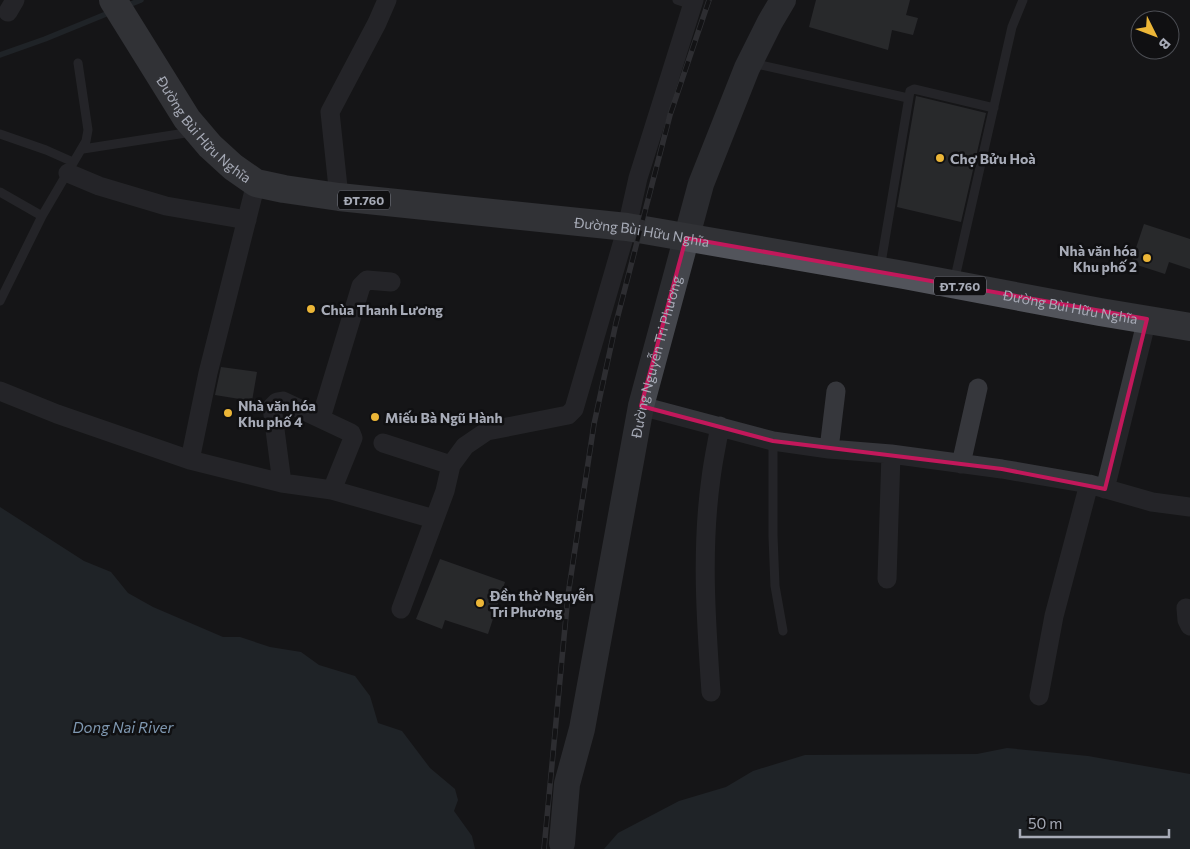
<svg xmlns="http://www.w3.org/2000/svg" width="1190" height="849" viewBox="0 0 1190 849" font-family="Commissioner,sans-serif">
  <style>
    .water { fill: #2b333a }
    .lines { fill: none; stroke-linecap: round; stroke-linejoin: round }
    .stream { stroke: #2b333a; stroke-width: 5.5 }
    .building { fill: #3f4044 }
    .service { stroke: #36373c; stroke-width: 9 }
    .minor { stroke: #36373c; stroke-width: 19 }
    .secondary { stroke: #44464c; stroke-width: 26 }
    .primary { stroke: #52545b; stroke-width: 28 }
    .rail-casing { stroke: #494b51; stroke-width: 5.5 }
    .rail { stroke: #101012; stroke-width: 4; stroke-dasharray: 11; stroke-linecap: butt }
    .marked { fill: none; stroke: #c2185b; stroke-width: 4; stroke-linejoin: round }
    .poi-dot { fill: #ecb637; stroke: #101012; stroke-width: 2 }
    .labels { text-anchor: middle; dominant-baseline: central; stroke-width: 5; stroke-linejoin: round; paint-order: stroke }
    .shield { fill: #101012; stroke: #7a7c86; stroke-width: 1 }
    .shield-label { font-size: 12px; font-weight: bold; fill: #a7abb7 }
    .street-label { font-size: 14px; fill: #a7abb7; stroke: #101012 }
    .poi-label { font-size: 14px; font-weight: bold; fill: #a7abb7; stroke: #101012; text-anchor: start }
    .water-label { font-size: 15px; font-style: italic; fill: #7f98b1; stroke: #101012 }
  </style>
  <rect width="100%" height="100%" fill="#151517"/>
  <path class="water" d="M0,507L84,561L111,572L128,593L153,607L223,637H240L270,647L301,652L319,665L355,676L370,696L378,723L402,731L430,768L455,789L458,800L454,811L472,836L475,849H0Z
    M1007,748L1088,756L1190,774V849H604L618,833L679,801L726,787L753,771L805,755L977,754Z"/>
  <g class="lines">
    <path class="stream" d="M126,6L141,0
      M0,55L45,39L111,12"/>
  </g>
  <path class="building" d="M816,0H910L906,15L918,18L913,35L892,30L888,50L809,27Z
    M916,96L986,113L961,222L897,207Z
    M1144,224L1190,239V269L1169,262L1165,274L1131,263Z
    M221,367L257,372L252,401L215,395Z
    M440,559L505,582L488,634L445,620L442,629L416,619Z"/>
  <g class="lines">
    <path class="service" d="M677,0L692,5
      M752,63L908,98
      M0,134L46,150L73,162
      M83,149L192,132
      M0,192L42,216
      M880,269L910,91L914,89L994,108
      M954,282L1012,27L1023,0
      M0,301L42,216L86,141L88,130L78,63
      M773,441V536L775,586L783,631"/>
    <path class="minor" d="M8,12L15,0
      M68,173L99,186L166,206L247,220
      M339,197L330,112L377,23L387,0
      M0,391L57,414L190,460L282,483L332,490L434,519
      M641,406L773,441L829,449L891,454L1002,469L1089,484L1152,502L1190,507
      M321,418L361,286L367,280L391,282
      M383,443L451,465
      M829,449L836,391
      M190,460L208,373L256,183
      M961,464L978,388
      M282,483L272,407L277,402L283,401L351,433L353,438L332,490
      M1105,489L1147,319
      M887,579L891,454
      M1186,608L1187,620L1190,626
      M401,609L445,491L451,465L465,446L487,431L568,415L574,409L627,227L638,178L694,0
      M711,692C706,621 701,549 711,478C713,461 717,443 720,426
      M1039,696L1054,616L1089,484"/>
    <path class="secondary" id="s1" d="M562,843L567,784L582,729L641,406L701,184L747,68L770,22L783,0"/>
    <path class="primary" id="s2" d="M113,0L187,119L210,146L233,167L256,183L284,189L339,197L627,227L904,275L1100,312L1190,327"/>
    <g class="rail-casing">
      <path id="rail" d="M544,849L568,595L594,424L616,323L670,115L709,0"/>
    </g>
    <use href="#rail" class="rail"/>
  </g>
  <path d="M0 0H1190V849H0ZM686,238L1147,319L1105,489L1002,469L773,441L641,406Z" fill="#151517" fill-opacity=".55" fill-rule="evenodd"/>
  <path class="marked" d="M686,238L1147,319L1105,489L1002,469L773,441L641,406Z"/>
  <g class="poi-dot">
    <circle cx="940" cy="158" r="5"/>
    <circle cx="1147" cy="258" r="5"/>
    <circle cx="311" cy="309" r="5"/>
    <circle cx="228" cy="413" r="5"/>
    <circle cx="375" cy="417" r="5"/>
    <circle cx="480" cy="603" r="5"/>
  </g>
  <g class="labels">
    <g class="shield">
      <rect x="338" y="190.5" width="52" height="19" rx="4"/>
      <rect x="934" y="276.5" width="52" height="19" rx="4"/>
    </g>
    <g class="shield-label">
      <text x="364" y="200">ĐT.760</text>
      <text x="960" y="286">ĐT.760</text>
    </g>
    <g class="street-label">
      <text stroke="none"><textPath href="#s2" startOffset="159">Đường Bùi Hữu Nghĩa</textPath></text>
      <text stroke="none"><textPath href="#s2" startOffset="624">Đường Bùi Hữu Nghĩa</textPath></text>
      <text stroke="none"><textPath href="#s2" startOffset="1059">Đường Bùi Hữu Nghĩa</textPath></text>
      <text stroke="none"><textPath href="#s1" startOffset="496">Đường Nguyễn Tri Phương</textPath></text>
    </g>
    <g class="poi-label">
      <text x="950" y="158">Chợ Bửu Hoà</text>
      <text x="1137" y="250" text-anchor="end">Nhà văn hóa<tspan x="1137" dy="16">Khu phố 2</tspan></text>
      <text x="321" y="309">Chùa Thanh Lương</text>
      <text x="238" y="405">Nhà văn hóa<tspan x="238" dy="16">Khu phố 4</tspan></text>
      <text x="385" y="417">Miếu Bà Ngũ Hành</text>
      <text x="490" y="595">Đền thờ Nguyễn<tspan x="490" dy="16">Tri Phương</tspan></text>
    </g>
    <g class="water-label">
      <text x="123" y="727">Dong Nai River</text>
    </g>
  </g>
  <g transform="translate(1155 35) rotate(132)"><circle r="24" fill="#101012" stroke="#4c4e54"/>
  <path d="M0-4L9 19L0 12L-9 19Z" fill="#ecb637"/>
  <text y="-8" font-size="14" font-weight="bold" text-anchor="middle" fill="#a7abb7">B</text>
  </g>
  <path d="M1020 829v8h149v-8" fill="none" stroke="#a7abb7" stroke-width="2.5"/>
  <text x="1028" y="829" font-size="15" fill="#a7abb7" stroke="#101012" stroke-width="4" paint-order="stroke">50 m</text>
</svg>
